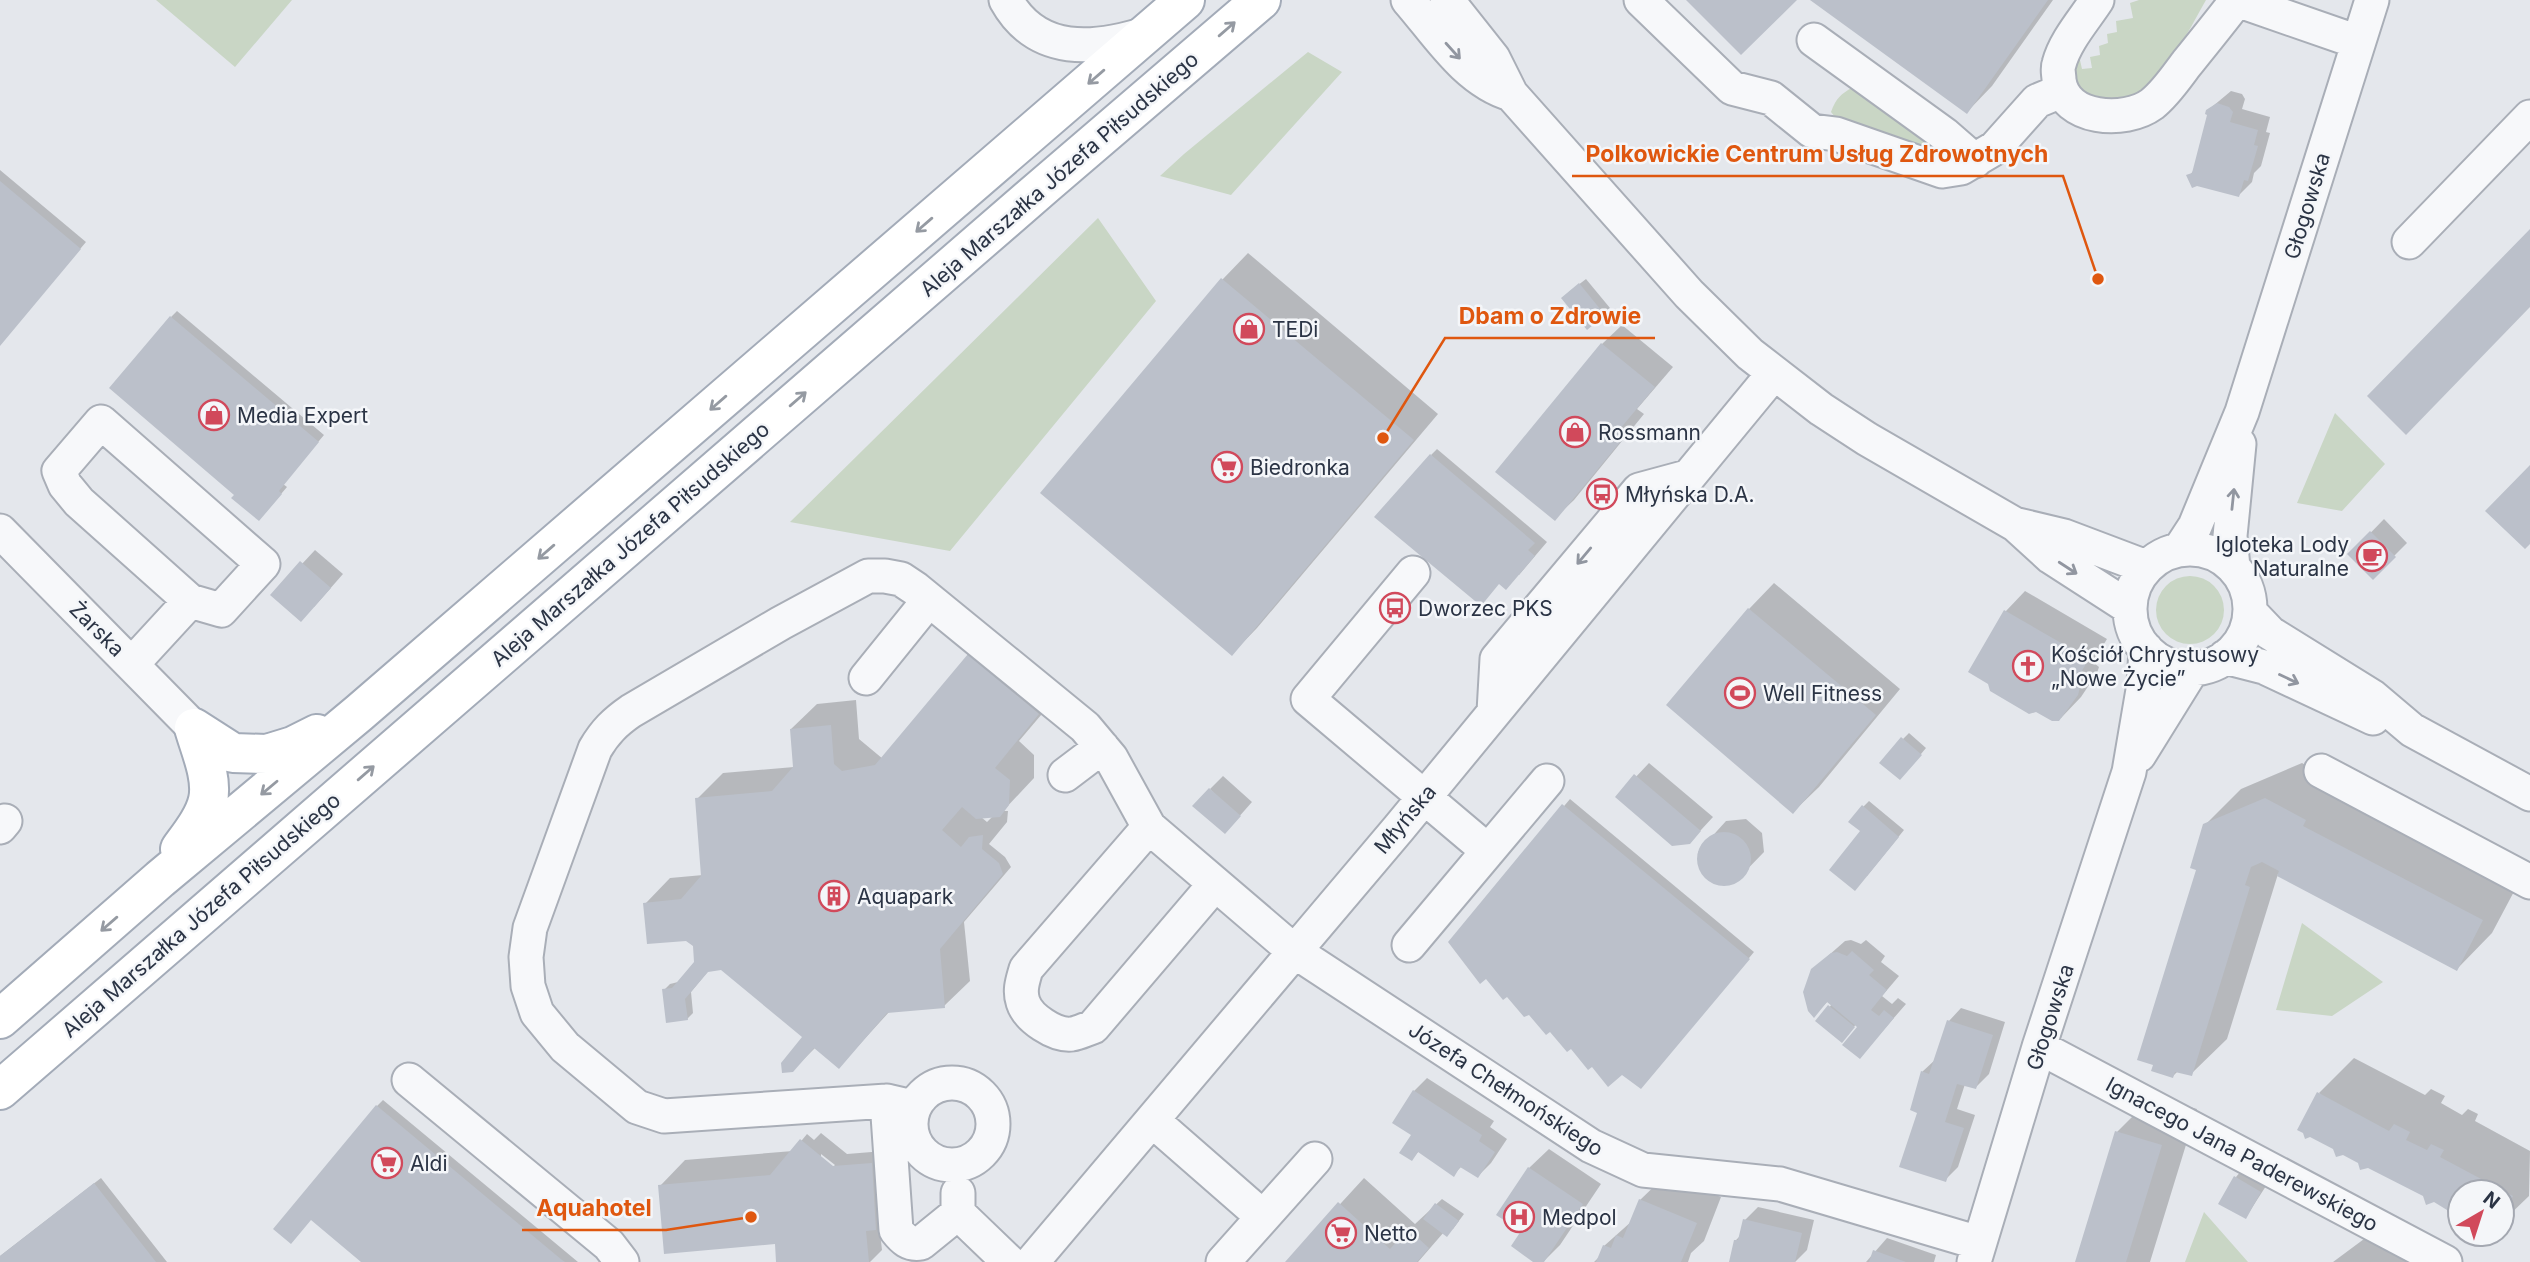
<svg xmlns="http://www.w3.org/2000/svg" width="2530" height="1262" viewBox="0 0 2530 1262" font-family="Inter,sans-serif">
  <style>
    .green { fill: #c9d6c5 }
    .shadow { fill: #0003; fill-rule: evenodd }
    .building { fill: #bbc0ca }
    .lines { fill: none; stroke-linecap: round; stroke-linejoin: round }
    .minor-casing { stroke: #a9aeb7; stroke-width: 37 }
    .major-casing { stroke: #a3abb8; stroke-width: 42 }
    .minor { stroke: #f7f8fa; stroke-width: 33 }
    .major { stroke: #fff; stroke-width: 38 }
    .oneway { stroke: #959aa2 }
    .oneway2 { stroke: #9196a0 }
    .labels { text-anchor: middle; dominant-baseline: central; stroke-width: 5; stroke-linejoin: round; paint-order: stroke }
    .street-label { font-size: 21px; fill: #2b3445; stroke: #f4f6f9 }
    .poi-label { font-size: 21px; fill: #2b3445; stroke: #f4f6f9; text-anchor: start }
    .leader { fill: none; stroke: #df570f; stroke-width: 2.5 }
    .callout-dot { fill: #df570f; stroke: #f4f6f9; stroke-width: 2.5 }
    .callout-label { font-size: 23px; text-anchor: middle; font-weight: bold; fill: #df570f; stroke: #f4f6f9; stroke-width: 5; stroke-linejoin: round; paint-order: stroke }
  </style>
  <rect width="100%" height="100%" fill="#e4e7ec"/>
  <path class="green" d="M156,0H292L235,67Z
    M2139,0H2206C2188,32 2159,91 2122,101C2115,103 2107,103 2100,103L2072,83L2077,47L2082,69L2092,68L2090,57L2100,55L2099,46L2108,43L2107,34L2117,32L2116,21L2133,18L2130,3Z
    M1308,52L1342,72L1231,195L1160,176L1184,154Z
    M1853,87L1940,148L1939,153L1835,117L1831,112C1836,98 1841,94 1853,87Z
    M1098,218L1156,301L950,551L790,522Z
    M2335,413L2385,464L2342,511L2297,503Z
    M2156 610a34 34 0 1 1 68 0a34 34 0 1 1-68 0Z
    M2302,923L2383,982L2332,1016L2276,1010Z
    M2204,1212L2248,1262H2185Z"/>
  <path class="shadow" d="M1813,0H2053L1992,86L1967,112Z
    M2231,91L2242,94L2245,99L2242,109L2270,117L2266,132L2270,133L2261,166L2254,173L2252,182L2239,195L2189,176L2194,170L2210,114L2207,111Z
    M0,170L86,242L0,344Z
    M1248,253L1438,414L1257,628L1232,654L1042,493L1223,279Z
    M1586,279L1610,308L1604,314L1569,292Z
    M177,311L324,435L283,484L287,487L265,513L237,494L171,317Z
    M1622,325L1673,367L1637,409L1644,414L1574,500L1554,519L1497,472L1602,344Z
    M1437,449L1547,542L1519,575L1431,455Z
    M2384,519L2407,543L2373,577L2350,554Z
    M315,550L343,574L314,607L273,595Z
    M1774,583L1900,689L1819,787L1793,812L1669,705L1749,609Z
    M2025,591L2107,639L2093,662L2099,667L2097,673L2081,697L2061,718L2036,710L1970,671L2006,611Z
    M994,630L1064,688L1019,741L1034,755V778L1003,811H1008L1007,822L989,844L1005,857L1011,867L964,922L970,981L944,1006L890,1011L839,1067L816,1047L792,1071L805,1037L722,968L709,970L691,992L693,1013L687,1019L664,990L670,984L678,982L695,962V945L645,904L670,878L703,875L697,799L723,773L794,767L791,729L817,704L856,700L859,739L883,759L969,655ZM993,816L987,822L981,817Z
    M1909,733L1926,748L1906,772L1903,739Z
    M1649,763L1713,817L1689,843L1617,797Z
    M2302,763L2518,884L2492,933L2457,969L2278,874L2227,1039L2191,1074L2178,1071L2173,1076L2205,825L2241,789Z
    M1223,776L1252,802L1237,819L1210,789Z
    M1570,799L1754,952L1647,1081L1592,1065L1486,977L1450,942Z
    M1869,801L1904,830L1867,876L1863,807Z
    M1746,819L1762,833L1764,852L1734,883L1717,884L1701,871L1698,852L1726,821Z
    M1851,940L1861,944L1866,940L1885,956L1881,962L1899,976L1882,996L1892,1004L1898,998L1906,1004L1860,1057L1859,1027L1856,1024L1848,1035L1818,1021L1832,1004L1828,1001L1814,1015L1812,970L1845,941Z
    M1961,1008L2005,1022L1989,1074L1976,1087L1965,1084L1957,1109L1975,1115L1958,1167L1945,1180L1919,1112L1922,1072L1936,1059L1949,1021Z
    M2354,1058L2425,1095L2431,1089L2445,1096L2441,1103L2462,1115L2468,1109L2478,1114L2475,1121L2530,1151L2529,1196L2502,1222V1192H2460V1214L2424,1195L2319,1093Z
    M1427,1078L1494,1121L1490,1127L1507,1139L1491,1163L1478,1176L1462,1166L1454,1174L1419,1151L1412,1159L1414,1091Z
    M2153,1096L2197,1109L2150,1262H2077L2117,1132Z
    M383,1100L578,1262H364L377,1106Z
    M821,1133L847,1154L884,1151L879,1224L882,1250L870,1262H778L777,1242L660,1186L685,1160L793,1151L807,1134L814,1140ZM821,1154L835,1165L832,1168L821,1158Z
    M1549,1149L1601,1184L1560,1245L1543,1262H1537L1523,1231L1529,1168Z
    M2241,1171L2266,1186L2246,1217L2236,1177Z
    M1666,1175L1721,1197L1704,1241L1691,1253L1688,1262H1594L1601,1255L1604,1246L1632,1221L1640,1200Z
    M101,1178L167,1262H0V1256Z
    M1364,1178L1415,1224L1442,1199L1464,1214L1453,1229L1444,1232L1418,1262H1287Z
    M1758,1207L1814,1220L1807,1250L1795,1262H1731L1736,1240L1741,1235L1745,1220Z
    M2391,1219L2413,1262H2333Z
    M1887,1238L1936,1255L1934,1262H1866Z"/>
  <path class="building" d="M1686,0H1797L1741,55Z
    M1810,0H2048L1967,114Z
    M2217,103L2229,107L2233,112L2230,122L2258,130L2254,145L2258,146L2248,181L2244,180L2239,197L2197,186L2192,188L2186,175L2192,173L2207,115L2205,114L2206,110Z
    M0,181L81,249L0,346Z
    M2530,229V307L2406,435L2367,396Z
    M1221,278L1414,440L1232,656L1040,493Z
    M1579,283L1605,315L1587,330L1561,298Z
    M170,316L319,442L279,491L282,494L259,521L231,498L234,495L109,388Z
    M1601,343L1655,387L1619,430L1626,435L1555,521L1495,472Z
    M1430,454L1535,543L1528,550L1535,556L1506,590L1499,584L1481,606L1374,517Z
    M2530,465V544L2525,549L2485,511Z
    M2370,531L2396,557L2373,580L2347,554Z
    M300,561L331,588L301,622L270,595Z
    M1748,608L1876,715L1793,814L1666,705Z
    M2004,610L2089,659L2075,682L2080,687L2078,695L2059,721H2052L2036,712L2029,714L1990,691L1988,684L1968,672Z
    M968,654L1039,714L995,768L1010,780L1009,805L1000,817L976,819L962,807L942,830L961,847L969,837L983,835L982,849L999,863L1003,874L940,949L945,1008L887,1013L839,1069L814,1048L793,1072L782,1073L781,1063L802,1037L721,970L708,972L685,999L688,1020L666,1023L662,989L672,988L694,962L693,946L686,941L647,944L643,903L681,899L701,876L695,798L772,791L793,767L790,729L831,725L834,764L842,771L875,765Z
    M1901,737L1922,755L1900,780L1879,763Z
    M1634,774L1701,831L1690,844L1672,846L1615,797Z
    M1209,788L1241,816L1225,834L1192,806Z
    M2265,798L2306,820L2303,826L2483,920L2457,971L2277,876L2279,871L2262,862L2251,867L2245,885L2250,887L2192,1076L2175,1072L2173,1078L2151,1071L2153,1065L2137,1060L2196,870L2190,868L2203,824Z
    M1562,804L1750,959L1641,1089L1622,1075L1608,1087L1592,1067L1588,1070L1571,1049L1567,1052L1550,1032L1546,1035L1529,1015L1524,1017L1507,997L1503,1000L1486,979L1480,984L1448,942Z
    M1862,805L1899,837L1855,891L1829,870L1860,831L1848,822Z
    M1697 859a27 27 0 1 1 54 0a27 27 0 1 1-54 0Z
    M1852,951L1874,970L1869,975L1887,990L1871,1010L1879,1016L1884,1010L1894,1018L1860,1059L1842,1045L1857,1027L1827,1002L1814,1018L1808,1011L1803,992L1811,969L1831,953L1837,952L1847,956Z
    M1828,1005L1855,1027L1842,1043L1815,1021Z
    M1947,1020L1993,1035L1976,1089L1957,1084L1945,1122L1964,1128L1946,1182L1899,1167L1917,1113L1910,1110L1921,1071L1929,1074Z
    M1413,1090L1482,1135L1479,1141L1495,1152L1478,1178L1460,1167L1454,1177L1418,1152L1412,1161L1399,1153L1411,1135L1392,1123Z
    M2317,1092L2389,1131L2394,1124L2410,1132L2406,1140L2427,1150L2431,1144L2444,1150L2440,1157L2513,1196L2502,1217V1192H2460V1216L2450,1218L2447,1210L2434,1202L2426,1205L2423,1196L2368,1168L2360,1170L2358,1163L2343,1155L2336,1157L2333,1149L2310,1137L2305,1139L2303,1133L2297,1130Z
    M376,1105L562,1260L565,1262H361L311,1220L291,1244L273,1229Z
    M2115,1131L2162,1145L2126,1262H2075Z
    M800,1139L833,1166L872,1163L876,1230L866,1231L869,1262H776L775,1244L664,1254L658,1185L770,1175Z
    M1528,1167L1583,1204L1544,1262H1533L1511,1246L1521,1231L1496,1215Z
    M2234,1176L2261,1192L2246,1219L2218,1204Z
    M94,1183L156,1262H0V1256Z
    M1639,1199L1697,1223L1681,1262H1596L1603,1245L1611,1248L1616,1235L1623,1238Z
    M1338,1202L1390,1249L1408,1229L1429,1248L1417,1262H1285Z
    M1435,1203L1459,1221L1447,1237L1423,1219Z
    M1743,1219L1802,1233L1795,1262H1729L1734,1240H1738Z
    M1873,1250L1906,1262H1869Z"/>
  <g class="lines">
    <g class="minor-casing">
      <path id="minor" d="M1006,0C1037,56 1095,50 1148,33
        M1408,0C1437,33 1466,81 1511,94
        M1447,0L1493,58L1511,94L1689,294L1750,354L1821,409L1867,439L2016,525L2051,557L2130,608
        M1641,0L1732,88L1771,98L1812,131L1836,134L1942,171L1961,168L1995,148L2037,101L2061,91
        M2097,0C2084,20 2065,41 2059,64C2057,69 2059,75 2059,80C2064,120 2125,124 2152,104C2166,93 2177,76 2187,63C2204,42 2221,21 2237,0
        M2237,0L2358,42
        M1814,40L1944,134L1975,161
        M2409,242L2530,117
        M101,422L263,564L221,610L190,601L79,502L65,485L59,471Z
        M2018,525L2064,536L2146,567
        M0,531L194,728
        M2180,549L2195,526L2242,412L2372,0
        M2130 609a60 60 0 1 1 120 0a60 60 0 1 1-120 0Z
        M2233,567L2230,536L2239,444
        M1413,573L1308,699L1488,851
        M2250,612L2270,633L2373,697L2412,730L2530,794
        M2225,657L2264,667L2373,718
        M132,664L190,601
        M866,678L929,600
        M1494,712L1497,659L1639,490L1687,477
        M2139,755L2193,668
        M2321,771L2530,882
        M1065,775L1102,747
        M0,827L5,821
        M1149,827L1026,969C1023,980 1019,990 1023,1002C1028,1018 1055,1036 1072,1034C1079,1033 1086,1029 1093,1027L1215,884
        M1409,945L1547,781
        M2039,1047L2445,1262
        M409,1080L609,1245L622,1262
        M911 1124a41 41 0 1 1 82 0a41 41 0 1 1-82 0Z
        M887,1101L896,1230C903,1239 909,1245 921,1243L958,1213
        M913,1107L887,1101L664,1116L637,1107L565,1047L537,1013L528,986L526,957L530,928L595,749C605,732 615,722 631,711L781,623L868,576H885L901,579L916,589L1085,727L1111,758L1149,827L1294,951L1591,1146L1643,1170L1780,1184L1979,1243
        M1153,1121L1263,1217
        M958,1193V1213L1009,1262
        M1032,1262L1399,828L1774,373
        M1223,1262L1315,1159
        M1974,1262L2039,1047L2129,772L2144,684L2146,649"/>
    </g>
    <g class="major-casing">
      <path id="major" d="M194,728L233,753L267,754L293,746L317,734
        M180,849C190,835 204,818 208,800C213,778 200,749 194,728
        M0,1019L160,879L359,713L1185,0
        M0,1090L1045,185L1261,0"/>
    </g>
    <use href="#minor" class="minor"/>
    <use href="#major" class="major"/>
  </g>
  <defs><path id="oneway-shaft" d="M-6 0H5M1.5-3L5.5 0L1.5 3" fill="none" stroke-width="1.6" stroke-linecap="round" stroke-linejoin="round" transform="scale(1.75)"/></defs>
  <g class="oneway">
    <use href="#oneway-shaft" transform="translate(1227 29) rotate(-41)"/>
    <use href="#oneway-shaft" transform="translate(1096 77) rotate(139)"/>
    <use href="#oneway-shaft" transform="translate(924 225) rotate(139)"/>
    <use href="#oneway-shaft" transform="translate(798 399) rotate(-41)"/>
    <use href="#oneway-shaft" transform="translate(718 403) rotate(139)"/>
    <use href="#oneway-shaft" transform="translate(546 552) rotate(139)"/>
    <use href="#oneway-shaft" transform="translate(366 773) rotate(-41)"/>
    <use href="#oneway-shaft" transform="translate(269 788) rotate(140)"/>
    <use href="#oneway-shaft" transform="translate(109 924) rotate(139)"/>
  </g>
  <g class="oneway2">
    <use href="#oneway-shaft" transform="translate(1453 51) rotate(48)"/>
    <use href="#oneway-shaft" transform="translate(2233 499) rotate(-84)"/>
    <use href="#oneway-shaft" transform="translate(1584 556) rotate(130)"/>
    <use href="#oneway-shaft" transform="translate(2068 568) rotate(33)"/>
    <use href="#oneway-shaft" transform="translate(2289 679) rotate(25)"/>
  </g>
  <defs>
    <g id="shop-ring" transform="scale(1.575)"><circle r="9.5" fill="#f4f6f9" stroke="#d1495b" stroke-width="1.5"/><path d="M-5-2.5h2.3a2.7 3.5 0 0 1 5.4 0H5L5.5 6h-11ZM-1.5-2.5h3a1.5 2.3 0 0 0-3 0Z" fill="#d1495b"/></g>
    <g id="supermarket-ring" transform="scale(1.575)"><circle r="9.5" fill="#f4f6f9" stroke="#d1495b" stroke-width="1.5"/><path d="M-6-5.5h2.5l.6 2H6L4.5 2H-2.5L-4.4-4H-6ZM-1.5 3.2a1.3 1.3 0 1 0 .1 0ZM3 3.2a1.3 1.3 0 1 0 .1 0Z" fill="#d1495b"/></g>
    <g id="bus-ring" transform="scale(1.575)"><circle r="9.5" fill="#f4f6f9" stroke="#d1495b" stroke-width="1.5"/><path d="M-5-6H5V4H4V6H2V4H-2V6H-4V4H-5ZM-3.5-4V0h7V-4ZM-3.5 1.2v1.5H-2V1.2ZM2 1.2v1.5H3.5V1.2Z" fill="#d1495b"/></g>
    <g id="cafe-ring" transform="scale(1.575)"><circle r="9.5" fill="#f4f6f9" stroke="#d1495b" stroke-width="1.5"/><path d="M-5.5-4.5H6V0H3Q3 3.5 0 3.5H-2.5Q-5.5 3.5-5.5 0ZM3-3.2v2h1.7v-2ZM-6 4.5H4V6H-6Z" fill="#d1495b"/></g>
    <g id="church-ring" transform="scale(1.575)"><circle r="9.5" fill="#f4f6f9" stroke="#d1495b" stroke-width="1.5"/><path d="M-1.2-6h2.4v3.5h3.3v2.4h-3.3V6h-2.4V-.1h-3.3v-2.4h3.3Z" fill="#d1495b"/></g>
    <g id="stadium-ring" transform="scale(1.575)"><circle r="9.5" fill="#f4f6f9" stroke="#d1495b" stroke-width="1.5"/><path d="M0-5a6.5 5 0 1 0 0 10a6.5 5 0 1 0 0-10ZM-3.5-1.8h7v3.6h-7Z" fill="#d1495b"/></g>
    <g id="building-ring" transform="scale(1.575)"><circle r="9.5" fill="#f4f6f9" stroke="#d1495b" stroke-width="1.5"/><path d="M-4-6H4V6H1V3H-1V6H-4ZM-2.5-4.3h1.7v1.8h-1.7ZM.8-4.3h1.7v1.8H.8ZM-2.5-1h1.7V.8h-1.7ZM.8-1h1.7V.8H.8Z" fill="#d1495b"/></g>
    <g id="hospital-ring" transform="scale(1.575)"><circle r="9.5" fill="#f4f6f9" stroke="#d1495b" stroke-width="1.5"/><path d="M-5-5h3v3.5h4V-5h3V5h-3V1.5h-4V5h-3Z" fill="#d1495b"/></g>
  </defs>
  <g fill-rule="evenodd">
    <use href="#shop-ring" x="1249" y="329"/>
    <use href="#shop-ring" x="214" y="415"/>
    <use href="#shop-ring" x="1575" y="432"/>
    <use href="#supermarket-ring" x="1227" y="467"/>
    <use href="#bus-ring" x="1602" y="494"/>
    <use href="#cafe-ring" x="2372" y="556"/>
    <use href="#bus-ring" x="1395" y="608"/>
    <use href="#church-ring" x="2028" y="666"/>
    <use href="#stadium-ring" x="1740" y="693"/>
    <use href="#building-ring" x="834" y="896"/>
    <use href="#supermarket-ring" x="387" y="1163"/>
    <use href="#hospital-ring" x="1519" y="1217"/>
    <use href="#supermarket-ring" x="1341" y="1233"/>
  </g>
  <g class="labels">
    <g class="street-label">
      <text transform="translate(1059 174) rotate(-41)">Aleja Marszałka Józefa Piłsudskiego</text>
      <text transform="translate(2307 206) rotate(-73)">Głogowska</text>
      <text transform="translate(630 544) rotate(-41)">Aleja Marszałka Józefa Piłsudskiego</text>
      <text transform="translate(97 629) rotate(45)">Żarska</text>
      <text transform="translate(1405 819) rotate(-50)">Młyńska</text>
      <text transform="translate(201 915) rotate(-41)">Aleja Marszałka Józefa Piłsudskiego</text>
      <text transform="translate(2050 1017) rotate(-72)">Głogowska</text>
      <text transform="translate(1506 1089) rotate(33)">Józefa Chełmońskiego</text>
      <text transform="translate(2242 1154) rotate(28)">Ignacego Jana Paderewskiego</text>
    </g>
    <g class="poi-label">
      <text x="1272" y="329">TEDi</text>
      <text x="237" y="415">Media Expert</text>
      <text x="1598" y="432">Rossmann</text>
      <text x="1250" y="467">Biedronka</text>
      <text x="1625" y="494">Młyńska D.A.</text>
      <text x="2349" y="544" text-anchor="end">Igloteka Lody<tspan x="2349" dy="24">Naturalne</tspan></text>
      <text x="1418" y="608">Dworzec PKS</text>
      <text x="2051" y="654">Kościół Chrystusowy<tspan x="2051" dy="24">„Nowe Życie”</tspan></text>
      <text x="1763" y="693">Well Fitness</text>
      <text x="857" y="896">Aquapark</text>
      <text x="410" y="1163">Aldi</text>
      <text x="1542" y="1217">Medpol</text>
      <text x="1364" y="1233">Netto</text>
    </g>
  </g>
  <path class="leader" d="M2098 279L2063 176H1572M1383 438L1445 338H1655M751 1217L666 1230H522"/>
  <g class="callout-dot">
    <circle cx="2098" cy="279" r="7"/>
    <circle cx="1383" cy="438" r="7"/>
    <circle cx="751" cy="1217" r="7"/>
  </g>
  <g class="callout-label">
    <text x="1817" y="162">Polkowickie Centrum Usług Zdrowotnych</text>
    <text x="1550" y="324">Dbam o Zdrowie</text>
    <text x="594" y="1216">Aquahotel</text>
  </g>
  <g transform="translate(2481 1213) rotate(39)"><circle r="33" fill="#f4f6f9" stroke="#a4a8b1" stroke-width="2"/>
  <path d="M0-5L12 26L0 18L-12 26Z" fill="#d1495b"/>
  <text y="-10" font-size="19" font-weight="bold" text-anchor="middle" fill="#2b3445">N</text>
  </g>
</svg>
